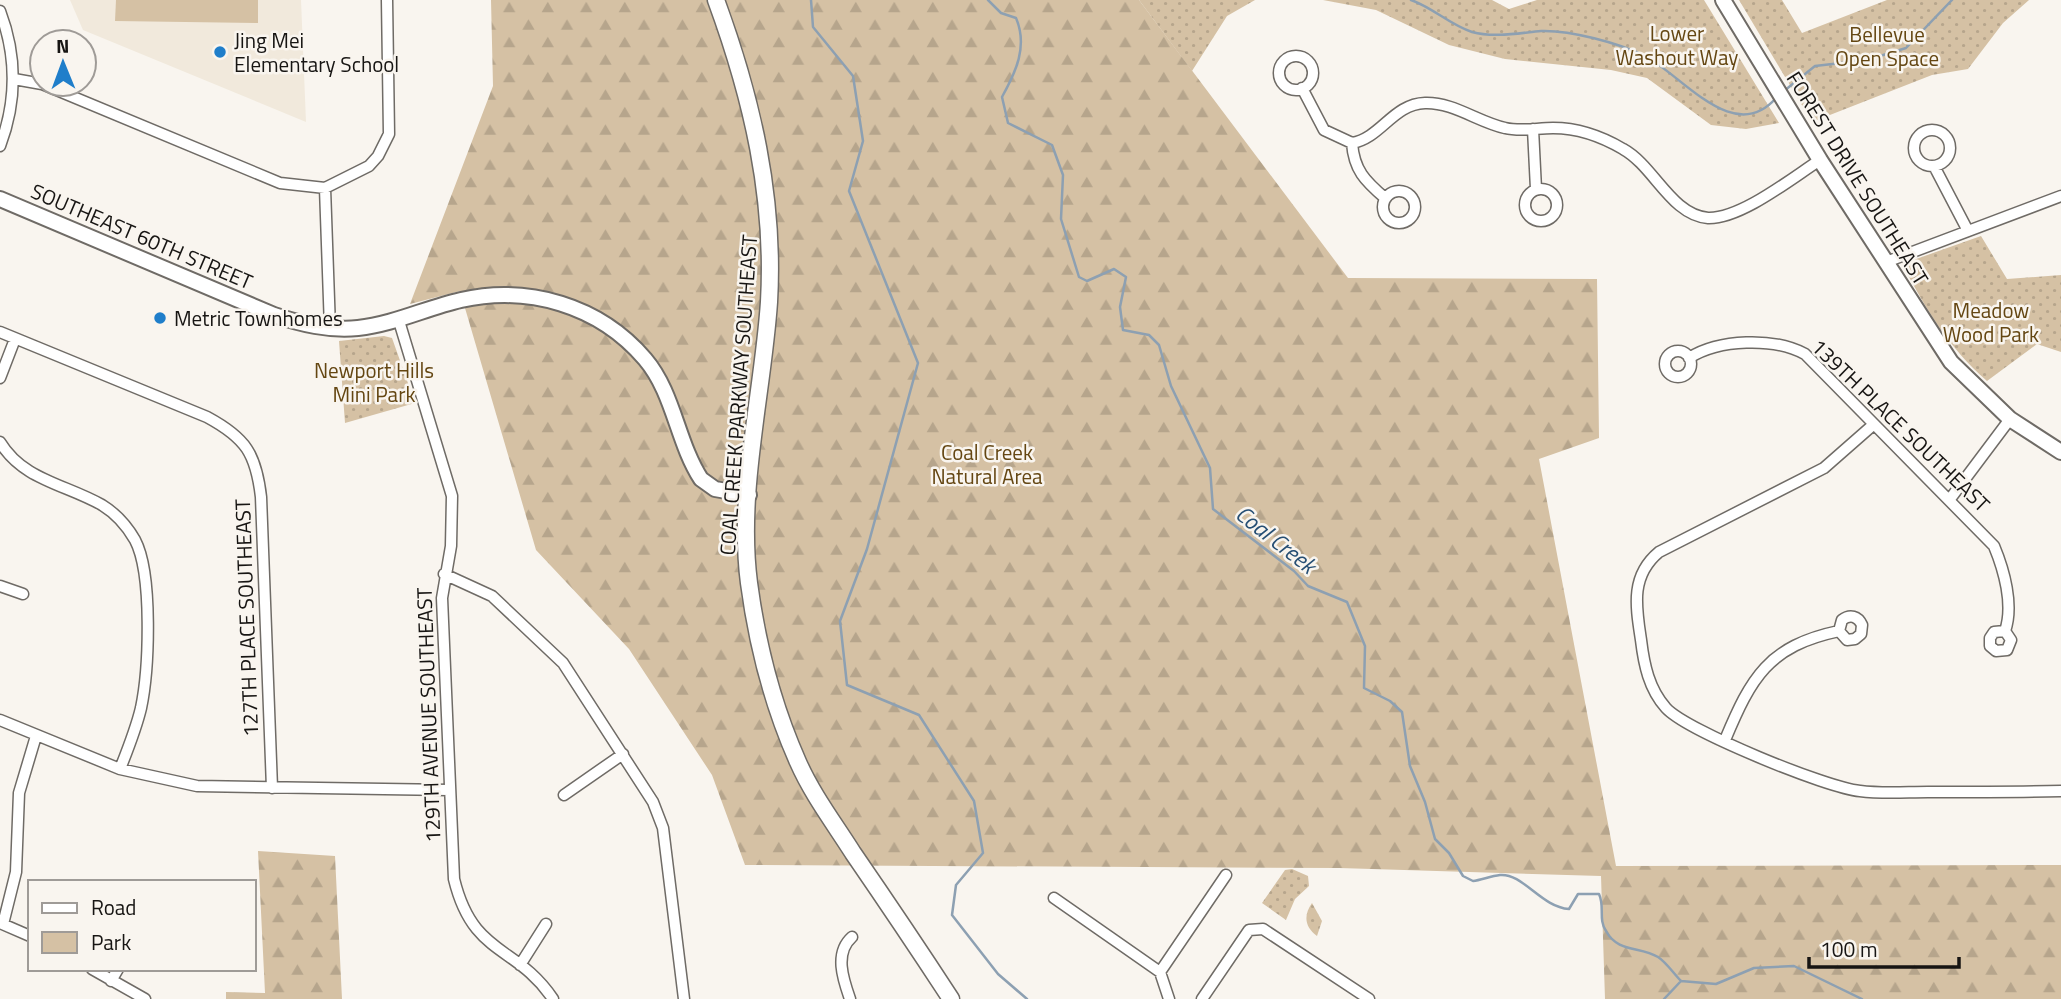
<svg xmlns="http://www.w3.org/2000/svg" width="2061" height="999" viewBox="0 0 2061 999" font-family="'Titillium Web',sans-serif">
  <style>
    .built { fill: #f1e9dc }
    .green { fill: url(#green-dots) }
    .forest { fill: url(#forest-firs) }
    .pitch { fill: #d5c1a4 }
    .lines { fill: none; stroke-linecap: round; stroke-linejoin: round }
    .stream { stroke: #8da0b2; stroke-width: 2.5 }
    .street-casing { stroke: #6f6b66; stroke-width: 13 }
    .secondary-casing { stroke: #6f6b66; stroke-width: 18 }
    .primary-casing { stroke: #6f6b66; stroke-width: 19 }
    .street { stroke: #fff; stroke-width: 10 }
    .secondary { stroke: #fff; stroke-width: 14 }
    .primary { stroke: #fff; stroke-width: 16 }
    .poi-dot { fill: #1f7eca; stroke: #f9f5ef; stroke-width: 2.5 }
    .labels { text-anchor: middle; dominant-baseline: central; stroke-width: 5; stroke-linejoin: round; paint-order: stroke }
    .park-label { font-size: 21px; fill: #644612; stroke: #f9f5ef }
    .poi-label { font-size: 21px; fill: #171513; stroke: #f9f5ef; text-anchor: start }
    .street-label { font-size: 21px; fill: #171513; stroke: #f9f5ef }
    .water-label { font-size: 23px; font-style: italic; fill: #274f74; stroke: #f9f5ef }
  </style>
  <defs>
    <pattern id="green-dots" width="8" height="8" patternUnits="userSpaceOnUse" patternTransform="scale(1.75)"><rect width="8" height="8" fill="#d5c1a4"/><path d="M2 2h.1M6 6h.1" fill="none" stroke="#b6a58c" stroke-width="1.8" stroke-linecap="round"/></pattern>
    <pattern id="forest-firs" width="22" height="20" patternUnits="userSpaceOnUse" patternTransform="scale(1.75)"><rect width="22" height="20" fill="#d5c1a4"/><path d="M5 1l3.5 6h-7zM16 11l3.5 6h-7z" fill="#b6a58c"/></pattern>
  </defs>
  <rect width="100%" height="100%" fill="#f9f5ef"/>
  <path class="built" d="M70,0H301L306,122L83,30Z"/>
  <path class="green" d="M1139,0H1255L1227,16L1192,71Z
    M1323,0H1492L1509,9L1537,0H1704L1779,123L1746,129L1711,125L1647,78L1611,70L1505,59L1449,45L1376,10Z
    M1739,0H1782L1802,33L1887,0H2029L2003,23L1968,69L1932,75L1812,122Z
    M1981,236L2007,279L2061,275V352L2037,344L1987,381C1948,347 1926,309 1902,264Z
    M384,336L392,338L415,403L345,423L339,341Z
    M1292,869L1308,876L1309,886L1295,899L1286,920L1262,903L1285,870Z
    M1312,903L1322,921L1317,936C1305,927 1303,916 1312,903Z"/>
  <path class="forest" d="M491,0H1139L1348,278L1597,279L1599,438L1539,459L1616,866L2061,865V999H1605L1601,876L1339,868L745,865L712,775L629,649L536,550L460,291L410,304L493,86Z
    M258,851L335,856L342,999H226V992L265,993Z"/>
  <path class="pitch" d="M116,0H258V23L115,21Z"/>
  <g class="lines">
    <path class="stream" d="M811,0L813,27L853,76L863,141L849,191L918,363L867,549L840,621L847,685L919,715L974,801L983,853L956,885L952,915L998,974L1027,999
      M988,0L1001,13L1016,18C1028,46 1016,72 1002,97L1008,123L1052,145L1063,175L1061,219L1079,277L1087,281L1114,269L1126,277L1120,307L1123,330L1149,335L1159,345L1171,386L1210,468L1213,509L1294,571L1308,586L1347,602L1365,646L1364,688L1390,701L1402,712L1410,766L1425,802L1435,839L1449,853L1463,876L1473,881C1481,880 1491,876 1500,875C1523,873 1541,907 1569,909L1578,894H1599C1605,907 1598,919 1606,931C1618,953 1640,946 1658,957C1666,962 1674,974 1681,981L1716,984L1754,968L1794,966L1862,999
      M1411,0C1432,7 1450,25 1472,32C1494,38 1519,33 1541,31C1570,30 1619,43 1645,56C1683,76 1734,146 1776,98
      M1784,91L1815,66L1867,60L1906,48L1952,0
      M1664,999L1681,981"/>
    <g class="street-casing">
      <path id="street" d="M0,11C17,56 17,101 0,146
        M1279 73a17 17 0 1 1 34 0a17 17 0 1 1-34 0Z
        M14,79L42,84
        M42,84L280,183L325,188L369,166L378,156L389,134L387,0
        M1302,88L1324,130L1352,143C1354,170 1365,181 1385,198
        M1533,129L1536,189
        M1914 148a18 18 0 1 1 36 0a18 18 0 1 1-36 0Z
        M1352,143C1381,138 1393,104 1425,103C1453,102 1478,122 1505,128C1521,132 1537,128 1553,128C1579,128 1601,136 1623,149C1654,166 1671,215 1708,218C1741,219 1792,178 1820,160
        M1934,166L1968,231
        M325,188L330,328
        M1525 205a16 16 0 1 1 32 0a16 16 0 1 1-32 0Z
        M1383 207a16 16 0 1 1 32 0a16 16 0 1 1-32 0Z
        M1886,262L2061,196
        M399,321L452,496L451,546L442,598L454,879C473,957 516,944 553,999
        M0,332L207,417C246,438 256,454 261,497L272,788
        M1665 364a13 13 0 1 1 26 0a13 13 0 1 1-26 0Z
        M1689,358C1719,339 1773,337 1805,354L1994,546C2004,570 2014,605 2005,631L2011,640L2007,650L1996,651L1990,646V638L1994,632L2005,631
        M0,378L15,339
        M1873,425L1824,468L1659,552C1630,576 1636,607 1641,640C1644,665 1649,689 1666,708C1687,731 1827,788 1860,791C1882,794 1906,792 1928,792C1973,792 2017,792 2061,791
        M0,442C23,480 65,484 102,505C115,513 127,526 135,540C153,574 149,670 141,708C136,729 128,749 120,769
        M1950,499L2010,419
        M444,574L492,596L563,663L653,802L663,828L684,999
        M0,586L23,594
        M0,720L120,769L197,786L449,790
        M1725,740C1751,678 1768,646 1839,631L1847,640L1855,639L1861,634L1862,625C1858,616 1850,614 1842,620L1839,631
        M564,795L623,754
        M1054,898L1160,972
        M0,923L30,936
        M3,924L16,872L19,793L36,736
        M520,965L546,924
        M92,969L145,999
        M111,981L118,969
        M850,999C843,979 834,953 852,937
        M1169,999L1160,972L1226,875
        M1202,999L1249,930L1263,929L1369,999"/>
    </g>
    <g class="secondary-casing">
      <path id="secondary" d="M1723,0L1820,160L1951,362L2010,419L2061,452
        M0,199L274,315C301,324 329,331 358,328C394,324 426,308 461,300C528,285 599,305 645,359C674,393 677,442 701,479L715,489L749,495"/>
    </g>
    <g class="primary-casing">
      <path id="primary" d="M716,0C752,98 775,197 769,302C763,392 737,492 749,583C757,643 773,706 798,762C812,794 834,823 853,853C886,901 919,950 951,999"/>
    </g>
    <use href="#street" class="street"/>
    <use href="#secondary" class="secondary"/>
    <use href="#primary" class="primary"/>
  </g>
  <g class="poi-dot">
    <circle cx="220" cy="52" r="7"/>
    <circle cx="160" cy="318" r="7"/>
  </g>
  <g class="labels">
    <g class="park-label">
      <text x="1677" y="33">Lower<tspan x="1677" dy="24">Washout Way</tspan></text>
      <text x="1887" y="34">Bellevue<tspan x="1887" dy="24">Open Space</tspan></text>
      <text x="1991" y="310">Meadow<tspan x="1991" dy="24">Wood Park</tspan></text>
      <text x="374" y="370">Newport Hills<tspan x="374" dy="24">Mini Park</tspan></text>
      <text x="987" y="452">Coal Creek<tspan x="987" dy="24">Natural Area</tspan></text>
    </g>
    <g class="poi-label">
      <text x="234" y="40">Jing Mei<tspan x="234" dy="24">Elementary School</tspan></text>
      <text x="174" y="318">Metric Townhomes</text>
    </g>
    <g class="street-label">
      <text transform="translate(1858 178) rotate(58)">FOREST DRIVE SOUTHEAST</text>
      <text transform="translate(142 236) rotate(23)">SOUTHEAST 60TH STREET</text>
      <text transform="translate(738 395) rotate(-86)">COAL CREEK PARKWAY SOUTHEAST</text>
      <text transform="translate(1901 425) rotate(44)">139TH PLACE SOUTHEAST</text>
      <text transform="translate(246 618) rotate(-92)">127TH PLACE SOUTHEAST</text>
      <text transform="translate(428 715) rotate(-92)">129TH AVENUE SOUTHEAST</text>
    </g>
    <g class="water-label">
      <text transform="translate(1276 539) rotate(38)">Coal Creek</text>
    </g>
  </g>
  <rect x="28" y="880" width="228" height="91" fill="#f9f5ef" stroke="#9f9b97" stroke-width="2"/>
  <rect x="42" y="903" width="35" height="10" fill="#ffffff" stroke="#9f9b97" stroke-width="2"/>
  <text x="91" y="915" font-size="21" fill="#171513">Road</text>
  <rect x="42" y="932" width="35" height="21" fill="#d5c1a4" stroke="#9f9b97" stroke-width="2"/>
  <text x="91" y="950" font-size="21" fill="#171513">Park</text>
  <g transform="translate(63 63) rotate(359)"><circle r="33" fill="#f9f5ef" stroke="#9f9b97" stroke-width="2"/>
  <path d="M0-5L12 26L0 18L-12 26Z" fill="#1f7eca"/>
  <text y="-10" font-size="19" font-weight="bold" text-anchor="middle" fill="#171513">N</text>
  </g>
  <path d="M1809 957v10h150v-10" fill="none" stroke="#171513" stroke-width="3.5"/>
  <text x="1820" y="957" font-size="21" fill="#171513" stroke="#f9f5ef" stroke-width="5" paint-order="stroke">100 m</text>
</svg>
